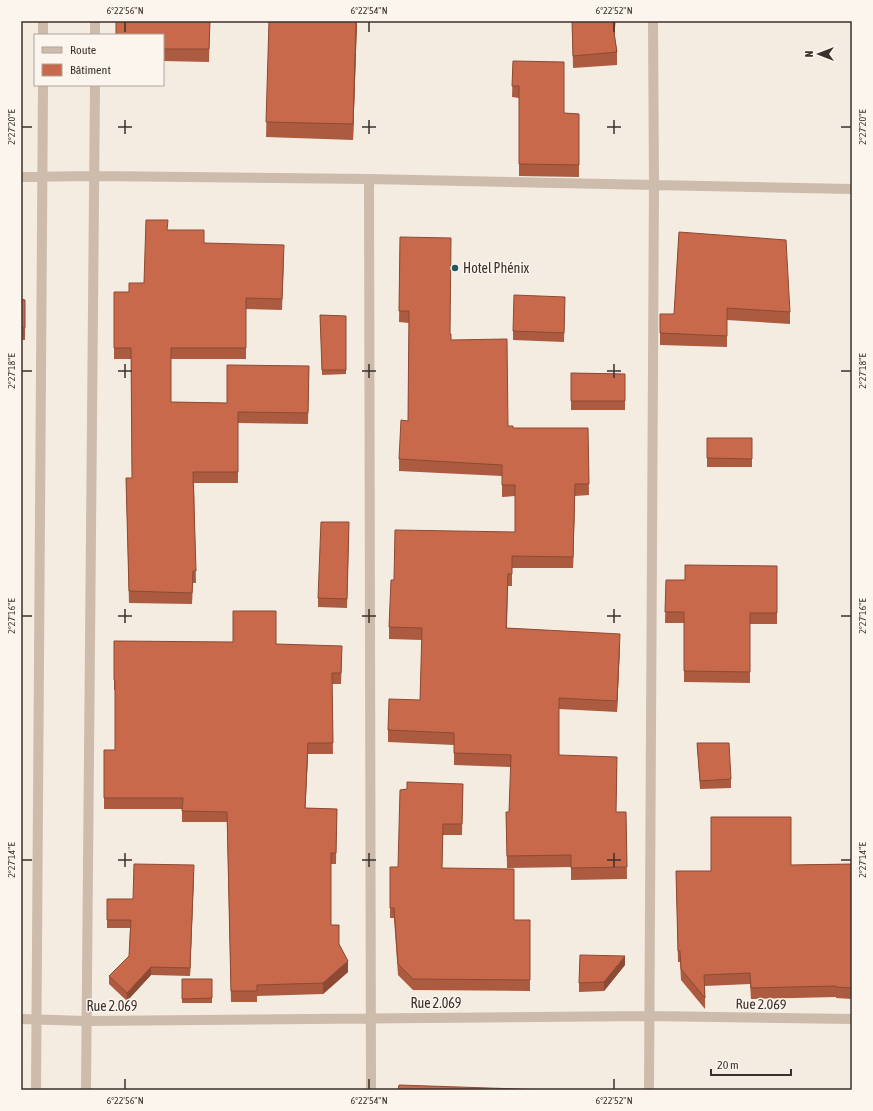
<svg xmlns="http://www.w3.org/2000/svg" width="873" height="1111" viewBox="0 0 873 1111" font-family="'Asap Condensed',sans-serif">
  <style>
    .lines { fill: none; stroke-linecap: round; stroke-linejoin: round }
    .minor { stroke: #cdbbac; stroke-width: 10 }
    .wall { fill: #ac5a40 }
    .shaded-wall { fill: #8c4a34 }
    .building { fill: #c8694b; stroke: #8c4a34 }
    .ticks { fill: none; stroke: #3b302b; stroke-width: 1.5 }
    .poi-dot { fill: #1f5a5e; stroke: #fbf5ee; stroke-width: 1.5 }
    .labels { text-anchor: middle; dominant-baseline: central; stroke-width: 3; stroke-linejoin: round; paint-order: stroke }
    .poi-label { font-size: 14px; fill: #3b302b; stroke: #fbf5ee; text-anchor: start }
    .street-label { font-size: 14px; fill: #3b302b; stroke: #fbf5ee }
    .neatline { fill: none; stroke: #3b302b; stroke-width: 1.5 }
    .ticks-label { font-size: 10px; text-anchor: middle; fill: #3b302b }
  </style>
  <rect width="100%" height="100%" fill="#f4ebe1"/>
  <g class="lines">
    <path class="minor" d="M95,21V35
      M43,35V21
      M21,177L95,176L369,179L852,189
      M369,179L371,1090
      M21,1019L87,1021L649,1016L852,1019
      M36,1090L43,85
      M86,1090L95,85
      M649,1090L654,185L653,21"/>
  </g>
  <path class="wall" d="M210,21L209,62L163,61V35Z
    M269,21H357L353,140L266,137Z
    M572,21H615V37L617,52V65L573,68Z
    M513,61L564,113L579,114V177L519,176V98L512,97Z
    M168,230L204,243L284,256L282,310L246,309V359H171V402L227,403L309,366L308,424L238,423V483H194L196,583H193L192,604L129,603L126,478H132L131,359H114V292H129L144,283Z
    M679,232L790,312V324L727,320V347L660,345V314H674Z
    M400,237L451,340L508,426L513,428H588L589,495L575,496L573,568H512V586H508L507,628L620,645L617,712L559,709V755L617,768L616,812H626L627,879L571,880V867L507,868L506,812H509L511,767L454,765V745L388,742V730L420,700L422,640L389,639V627L394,580L515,532V496L502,497V476L399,471V459L408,421L409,323L399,322Z
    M21,299L25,300V340H21Z
    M565,305L564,342L513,340V331Z
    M320,315L346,316V374L322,375Z
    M571,373L625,374V410H571Z
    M707,438H752V467H707Z
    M349,531L347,608L318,607V598Z
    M777,566V624H750V683L684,682V623H665L666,580H685Z
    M114,641L276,644L342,656L341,684H332L333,754H308L305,808L337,809L336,864H331V925L339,944L348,972L323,994L257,996V1002H231L227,822H182V809H104V798L115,750V690H114Z
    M697,743L731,779V788L700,789Z
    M463,784L462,835H443L442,868L514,920H530V991L413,990L398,975L394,918H390V908L398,867Z
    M852,864V999L836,998V997L751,999L750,984L705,986V1009L681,980L680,962H678L676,871H711L791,865Z
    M194,873L190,976L151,975L127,1001L109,984V976L129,956L130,928H107V899H133Z
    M625,965L604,991L579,992V983Z
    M182,979H212V1003H182Z"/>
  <path class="shaded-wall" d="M356,21H357L353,140V124Z
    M575,484V496L573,568V557Z
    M620,634V645L617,712V701Z
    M308,743V754L305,819V808Z
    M194,865V873L190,976V968Z
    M625,956V965L604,991V982Z
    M348,961V972L323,994V983Z
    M151,967V975L127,1001V993Z"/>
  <path class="building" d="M116,21H210L209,49H163V35H116Z
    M269,21H356L353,124L266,122Z
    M572,21H614L615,22L614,33L617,52L573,56Z
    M513,61L564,62V113L579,114V165L519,164V86H512Z
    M146,220H168L167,230H204V243L284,245L282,299L246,298V348H171V402L227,403V365L309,366L308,413L238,412V472H193L196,571H193L192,593L129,591L126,478H132L131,348H114V292H129V283H144Z
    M679,232L786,240L790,312L727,308V336L660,333V314H674Z
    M400,237L451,238L450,334H451V340L507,339L508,426H513V428H588L589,484H575L573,557L512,556V574H508L506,628L620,634L617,701L559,698V755L617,757L616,812H626L627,867L571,868V855L507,856L506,812H509L511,755L454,753V733L388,730L389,699L420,700L422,628L389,627L391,580H394L395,530L515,532V485H502V465L399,459L401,420L408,421L409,311H399Z
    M514,295L565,297L564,333L513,331Z
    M21,299L25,300V328H21Z
    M320,315L346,316V370H322Z
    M571,373L625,374V401H571Z
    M707,438H752V459L707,458Z
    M321,522H349L347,599L318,598Z
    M685,565L777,566V613H750V672L684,671V612H665L666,580H685Z
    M233,611H276V644L342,646L341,673H332L333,743H308L305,808L337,809L336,853H331V925H339V944L348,961L323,983L257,985V991H231L227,812L182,811L183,798H104V750H115V680H114V641L233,642Z
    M697,743H729L731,779L700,781Z
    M407,782L463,784L462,824H443L442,868L514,869V920H530V980L413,979L398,964L394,908H390V867H398L400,790L407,789Z
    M711,817H791V865L852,864V988L836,987V986L751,988L750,973L704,975L705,998L681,969L680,951H678L676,871H711Z
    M134,864L194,865L190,968L151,967L127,993L109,976L129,956L131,920H107V899H133Z
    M580,955L625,956L604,982L579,983Z
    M182,979H212V998L182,999Z
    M399,1085L548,1090H398Z"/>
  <path class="ticks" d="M125,22V32M369,22V32M614,22V32M125,120V134M369,120V134M614,120V134M22,127H32M118,127H132M362,127H376M607,127H621M841,127H851M125,364V378M369,364V378M614,364V378M22,371H32M118,371H132M362,371H376M607,371H621M841,371H851M125,609V623M369,609V623M614,609V623M22,616H32M118,616H132M362,616H376M607,616H621M841,616H851M125,853V867M369,853V867M614,853V867M22,860H32M118,860H132M362,860H376M607,860H621M841,860H851M125,1079V1089M369,1079V1089M614,1079V1089"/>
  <circle class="poi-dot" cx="455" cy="268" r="4"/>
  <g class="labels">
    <g class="poi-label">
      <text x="463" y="268">Hotel Phénix</text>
    </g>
    <g class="street-label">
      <text x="436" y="1003">Rue 2.069</text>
      <text transform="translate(761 1004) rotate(1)">Rue 2.069</text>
      <text x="112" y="1006">Rue 2.069</text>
    </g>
  </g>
  <rect width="873" height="1111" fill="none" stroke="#fbf5ee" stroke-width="44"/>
  <rect x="34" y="34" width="130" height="52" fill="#fbf5ee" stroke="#aea6a0"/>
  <rect x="42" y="47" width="20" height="6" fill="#cdbbac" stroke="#aea6a0"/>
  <text x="70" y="54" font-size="12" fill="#3b302b">Route</text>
  <rect x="42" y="64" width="20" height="12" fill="#c8694b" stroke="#aea6a0"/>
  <text x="70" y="74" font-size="12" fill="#3b302b">Bâtiment</text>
  <g transform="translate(819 54) rotate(270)" stroke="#fbf5ee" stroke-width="3" paint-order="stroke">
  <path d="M0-3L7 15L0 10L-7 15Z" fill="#3b302b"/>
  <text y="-6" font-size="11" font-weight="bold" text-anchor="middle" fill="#3b302b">N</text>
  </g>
  <path d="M711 1069v6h80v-6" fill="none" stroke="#3b302b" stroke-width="2"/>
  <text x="717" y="1069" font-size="12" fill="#3b302b" stroke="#fbf5ee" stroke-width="3" paint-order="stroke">20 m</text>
  <rect x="22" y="22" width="829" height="1067" class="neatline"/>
  <g class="ticks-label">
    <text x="125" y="14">6°22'56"N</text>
    <text x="369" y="14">6°22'54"N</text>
    <text x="614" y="14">6°22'52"N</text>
    <text transform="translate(862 127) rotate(-90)" y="4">2°27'20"E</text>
    <text transform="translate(11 127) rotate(-90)" y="4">2°27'20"E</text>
    <text transform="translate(862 371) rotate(-90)" y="4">2°27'18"E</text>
    <text transform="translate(11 371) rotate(-90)" y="4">2°27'18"E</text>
    <text transform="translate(862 616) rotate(-90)" y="4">2°27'16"E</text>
    <text transform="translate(11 616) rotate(-90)" y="4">2°27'16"E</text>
    <text transform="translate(862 860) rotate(-90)" y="4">2°27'14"E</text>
    <text transform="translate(11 860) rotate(-90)" y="4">2°27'14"E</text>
    <text x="125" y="1104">6°22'56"N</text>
    <text x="369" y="1104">6°22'54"N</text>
    <text x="614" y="1104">6°22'52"N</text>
  </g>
</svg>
